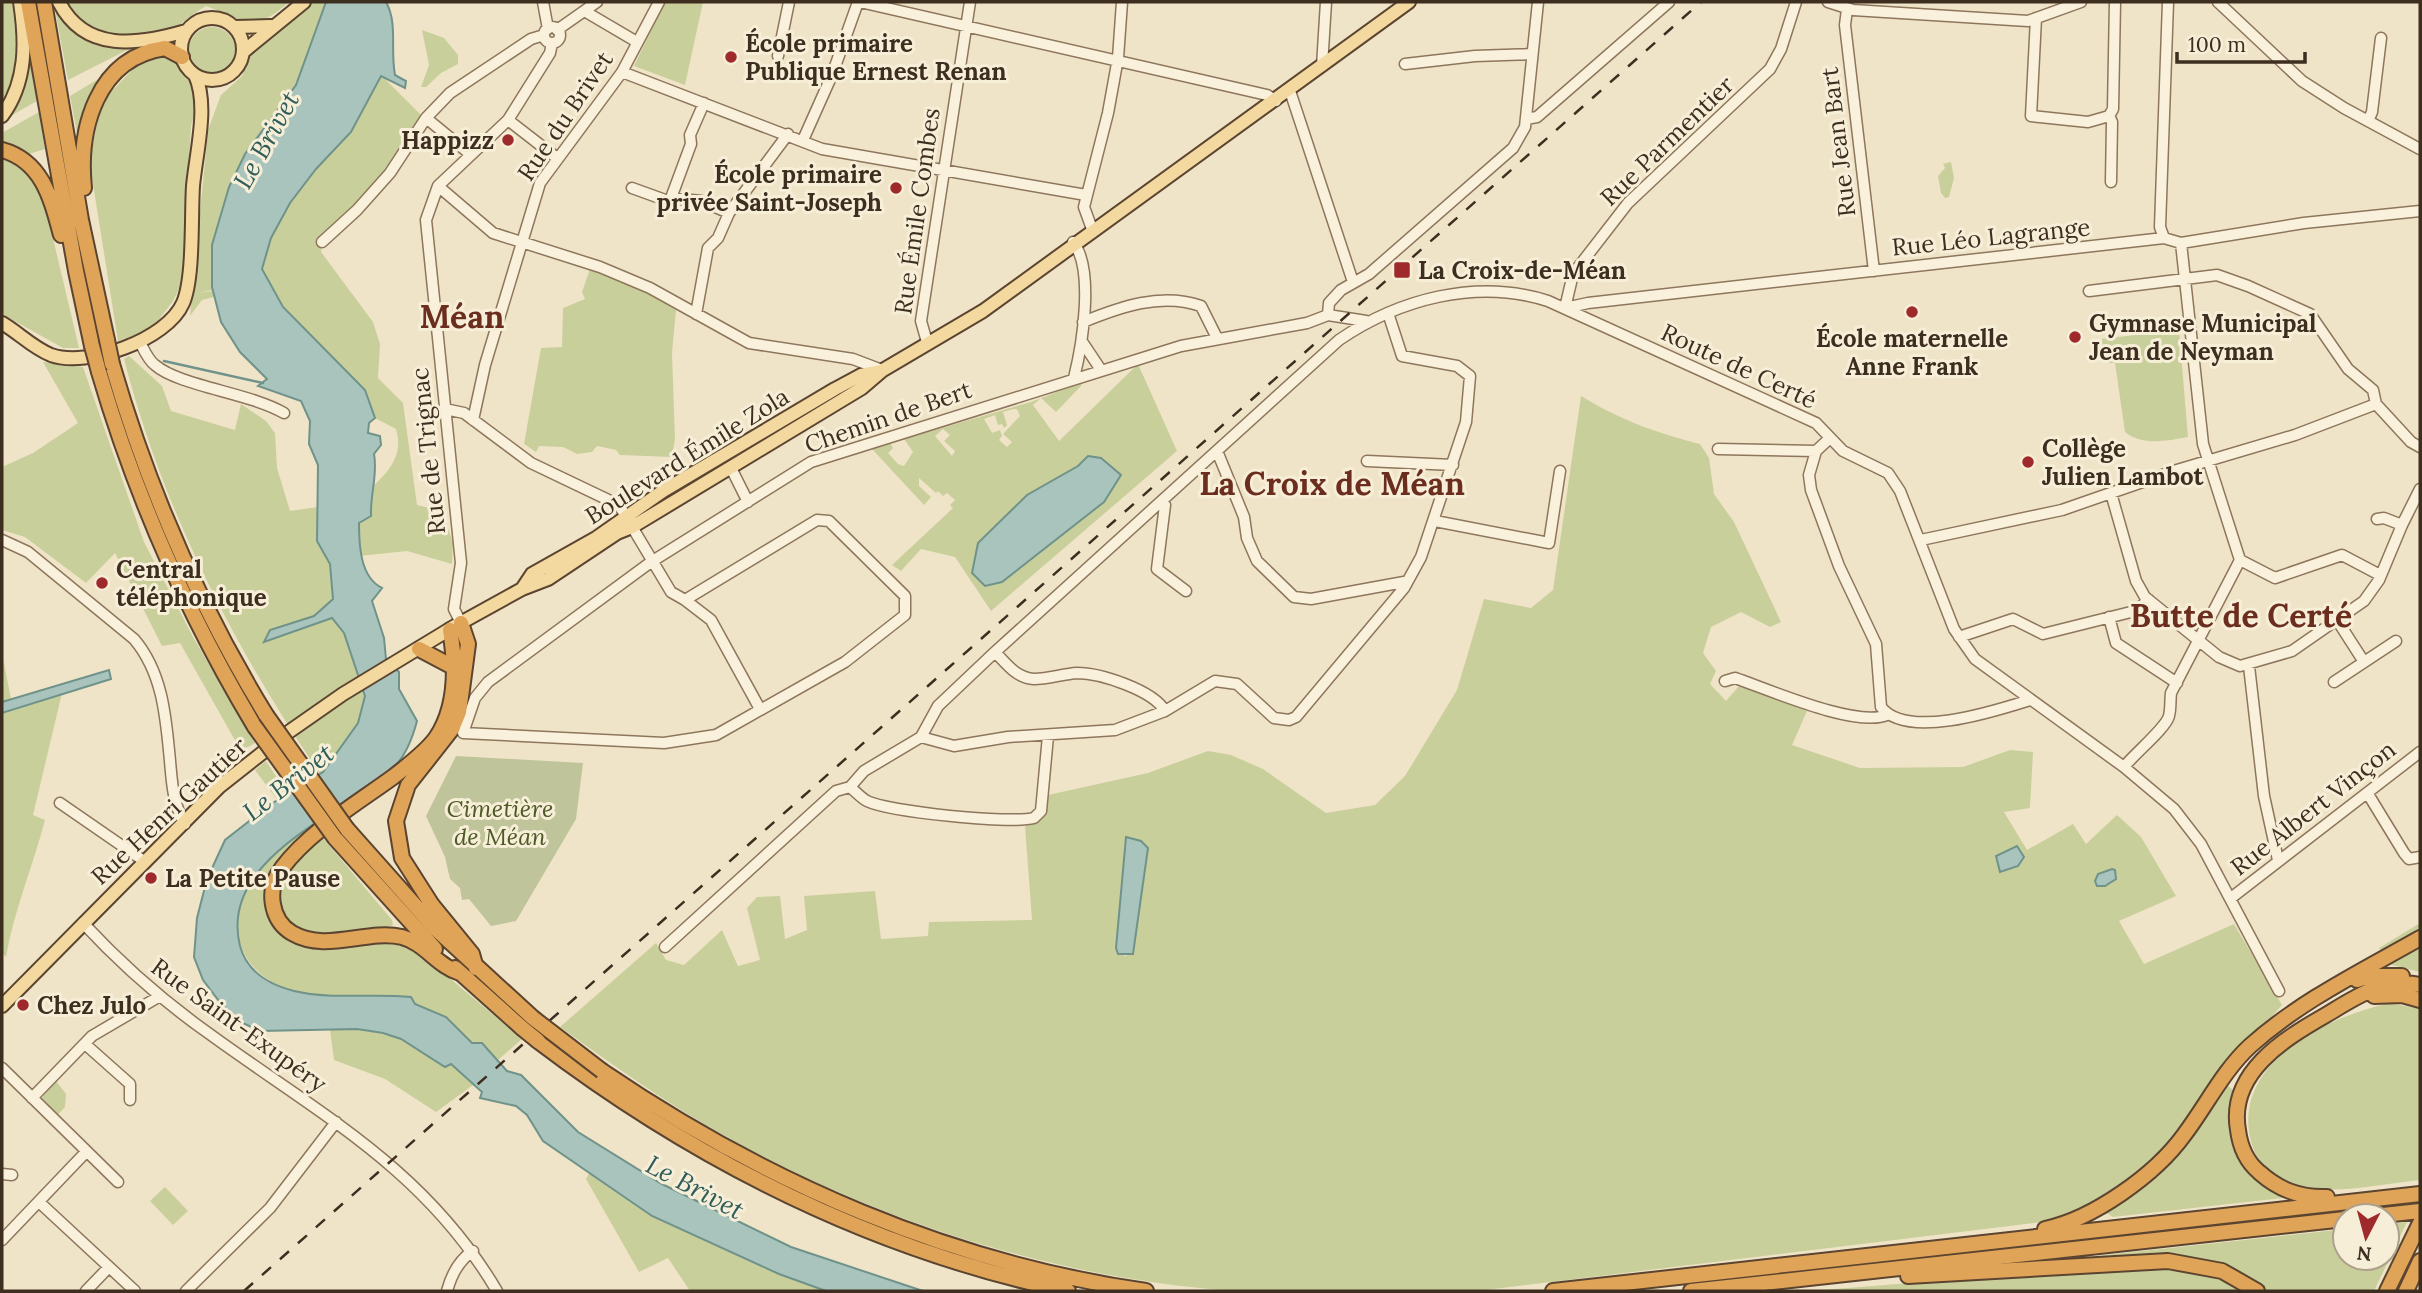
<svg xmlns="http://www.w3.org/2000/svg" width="2422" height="1293" viewBox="0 0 2422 1293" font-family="Lora,serif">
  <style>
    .green { fill: #c9cf9b; fill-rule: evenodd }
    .cemetery { fill: #bfc49a }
    .water { fill: #a9c4bc; stroke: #6f938a; stroke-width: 2 }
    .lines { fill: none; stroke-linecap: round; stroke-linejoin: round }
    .stream { stroke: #6f938a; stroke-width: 2.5 }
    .minor-casing { stroke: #8d765c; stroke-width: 13 }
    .major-casing { stroke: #5b4430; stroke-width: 16 }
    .highway-casing { stroke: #5b4430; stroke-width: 18 }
    .minor { stroke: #faf1dc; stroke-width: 10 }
    .major { stroke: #f3d9a0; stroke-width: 12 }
    .highway { stroke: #e0a458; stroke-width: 14 }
    .rail { stroke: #3d2e20; stroke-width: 2.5; stroke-dasharray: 12 12; stroke-linecap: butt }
    .highway-bridge-casing { stroke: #5b4430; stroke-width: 18; stroke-linecap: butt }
    .highway-bridge { stroke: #e0a458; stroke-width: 14 }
    .poi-dot { fill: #9e2a2b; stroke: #f7eed8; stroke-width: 2.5 }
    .labels { text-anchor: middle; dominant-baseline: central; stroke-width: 6; stroke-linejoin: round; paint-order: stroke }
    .poi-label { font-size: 24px; font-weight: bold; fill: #3d2e20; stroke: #f7eed8; text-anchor: start }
    .street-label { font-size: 24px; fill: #3d2e20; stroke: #f7eed8 }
    .park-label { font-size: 24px; font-style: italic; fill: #4d5a26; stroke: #f7eed8 }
    .water-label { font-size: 26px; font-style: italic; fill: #2f5d5a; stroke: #f7eed8 }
    .district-label { font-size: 32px; font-weight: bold; fill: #6b2e1e; stroke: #f7eed8 }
  </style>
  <rect width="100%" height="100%" fill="#f0e4c8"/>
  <path class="green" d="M2,2H12C16,33 20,74 2,102Z
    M68,2H289C255,33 244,21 206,6C191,14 176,31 159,35C126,42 83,33 68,2Z
    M313,2H326V8L296,85L245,154L229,187L212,245V290L198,293L212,291L214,297L202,300L190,316L208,130L221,95L242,76L251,56L264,40L283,28Z
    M665,2H703L685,85L634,66Z
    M54,4C68,26 81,45 109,48C117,49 124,46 131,48L68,80Z
    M189 50a23 23 0 1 1 46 0a23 23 0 1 1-46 0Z
    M422,30L444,38L458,55V64L441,73L426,87H421L429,65Z
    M28,52L37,101L7,118L18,102Z
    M160,57C196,59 200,98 191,126L182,283L173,301L151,330L118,341L89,159L100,112L110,93L137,65Z
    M105,75L92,91L77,133L70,96Z
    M381,75L422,116C407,139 393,170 373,190C356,207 322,226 321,252L373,322L380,344L378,378L403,403L417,505L442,511L453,543L452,564L407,551L359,556V523L371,516L370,489C389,472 404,455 396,429L375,418L365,390L283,307L262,269L271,238L290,203L316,169L351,132Z
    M39,112L45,149L29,154L2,144V133Z
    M2,158H8L27,170L43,196L79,348H63L2,314Z
    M1951,162L1954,178L1949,197L1945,198L1941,193L1938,176L1945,168L1943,164Z
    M590,269L650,294L676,310L672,353L675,439L672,457L620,455L616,450L597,446L592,452L577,454L563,447L539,446L536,452L524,444L541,348L562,347L563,308L585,299L582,292Z
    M2179,330L2188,437C2166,441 2143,446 2125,432L2115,363H2104L2101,339Z
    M129,356L162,386L171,411L235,430L241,404L266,421L275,433L277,468L290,511L318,507L317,541L330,565L333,599L314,616L270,630L287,633L332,618L344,633L365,697L358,723L320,774C233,645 163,510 124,359Z
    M43,362L83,367L144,542L193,637L255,743L241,751L180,643L162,646L115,553L86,583L25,537L2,530V467L33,453L78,423Z
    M1138,364L1177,451L991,611L955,557L921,549L901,571L892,565L953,508L950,505L955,500L947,493L943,496L938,491L936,493L919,478V486L931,497L924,505L872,449L890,443L893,448L888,453L898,464L904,466L913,452L904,439L1031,402L1080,383L1082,385L1056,412L1041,398L1033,405L1059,441ZM1013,409H1017L1020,416L1003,434L1012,442L1007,447L999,440L1002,436L1000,430L992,433L984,419L995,415L998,425L1002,424L1004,428L1007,425L1003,412ZM943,429L950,435L944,441L955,451L952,456L935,436Z
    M1581,396C1620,420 1657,433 1700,444L1709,458L1714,494L1734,522L1781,622L1770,627L1741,612L1711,627L1703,653L1716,671L1710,684L1726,701L1739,686L1807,711L1792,745L1860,768L1963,767L2010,750L2033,752L2030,808L2004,812L2027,850L2073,824L2086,844L2117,815L2141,837L2176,896L2119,921L2144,964L2234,924L2282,1005L2218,1077L2234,1091C2223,1144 2237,1171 2283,1198L2113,1217L2102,1210L2051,1221L1477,1291H1233C1046,1277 862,1217 701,1122C652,1093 606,1060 560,1027L656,943L666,960L684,965L722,930L738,966L760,960L747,908L757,897L780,896L785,939L807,930L804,896L875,891L881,939L928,936L929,922L1032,920L1025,826C1044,820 1045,812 1048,795L1148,773L1208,751L1231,755L1263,769L1326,813L1375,805L1405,776L1457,690L1484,599L1531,608L1553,590ZM1148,848L1133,954L1124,956Z
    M2,653L11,699L109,670L111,679L62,693L33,815L45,820C33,866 14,910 6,957L2,953Z
    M266,761L289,796L278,801L255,770Z
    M313,826L392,920L393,925L387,928L390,942L421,954L522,1039L498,1060L482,1043H472L446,1017L415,1004L411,997C373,993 331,1001 294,991C232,974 220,912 262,865C276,850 296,838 313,826Z
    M2420,923V972L2392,965L2379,948Z
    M2390,1003L2420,1009V1180C2380,1184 2333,1196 2293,1185C2276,1180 2257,1162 2252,1145C2228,1065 2325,1017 2390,1003Z
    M357,1029L394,1036L445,1067L450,1064L473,1085L436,1112L385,1079L334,1060L330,1030Z
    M56,1081L66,1094L65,1107L56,1117L41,1099Z
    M590,1172L653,1216L779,1273L826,1291H690L668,1258L639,1272L586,1179Z
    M165,1187L188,1211L173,1225L150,1201Z
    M2407,1222L2374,1291H1809L2062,1271L2059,1260L2345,1229V1258H2387V1224Z"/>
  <path class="cemetery" d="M456,756L583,763L576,819L516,921L491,926L469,899L462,900L460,888L450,879L445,857L426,816Z"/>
  <path class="water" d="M326,2H386C398,23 390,50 395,75L406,81L405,88L381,76L351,132L316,169L290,203L271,238L262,269L283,307L365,390L375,418L369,423L368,433L380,436L381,445L374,454C378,475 370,494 371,516L359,523C359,545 360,577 382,588L372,601L384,638L386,659L399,672V689L417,721C413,736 405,757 393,768C342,816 218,858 240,946C247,972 270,985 294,991C332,1000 373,993 411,997L415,1004L446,1017L472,1043H482L507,1071L521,1075L578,1132L662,1184L791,1247L923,1291H826L779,1274L652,1216L543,1141L527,1115L516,1106L480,1098L482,1092L451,1064L445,1067L401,1039L383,1033L357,1029L260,1031L236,1020L219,1001L203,980L194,957L197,918L207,879L225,840L271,804L323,772L358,723L365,696L344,633L332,618L264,642L270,630L314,616L333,599L330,564L317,541L318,465L309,444L310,421L301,401L258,386L267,379L240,352L221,322L212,287V245L229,187L245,154L296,85Z
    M1088,456L1101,458L1121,475L1104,502L1002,582L985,586L972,573L978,543L1027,495L1078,466Z
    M109,670L111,679L2,713V702Z
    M1126,837L1141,841L1148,848L1133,954H1118L1116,948Z
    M2017,846L2024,857L2018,866L2000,872L1996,856Z
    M2112,869L2115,870L2116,879L2105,886H2097L2095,881L2098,874Z"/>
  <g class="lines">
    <path class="stream" d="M164,361L263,383"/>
    <g class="minor-casing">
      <path id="minor" d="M543,2L548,29
        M860,2L1267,95L1276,101
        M1828,2L1853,10L2028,21L2081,2
        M2218,2L2302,81L2344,108L2420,149
        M1847,9L1845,25L1874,271
        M586,12L637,42
        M2036,18L2031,116L2088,122L2109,116
        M544 35a8 8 0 1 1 16 0a8 8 0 1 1-16 0Z
        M557,30L597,2
        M778,56L789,2
        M1405,64L1475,56L1532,54
        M1322,66L1326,2
        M622,72L822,149L1086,195
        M1290,91L1353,282
        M2109,116L2113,109L2115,2
        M2109,116L2112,122L2111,182
        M426,118L470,154
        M1526,119L1537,117L1669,2
        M508,120L557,158
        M2368,121L2372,112L2381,38
        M803,140L832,75L858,2
        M438,186L493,233L600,267L650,288L749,343L853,359L882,370
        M632,188L668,201L671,198L701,201L729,213
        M671,198L691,144L690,135L704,103
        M1092,229L1084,207L1108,113L1118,58L1122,2
        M2164,238L2160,227L2168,2
        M322,242L357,210L390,173L426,118L450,93L531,39L544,35
        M1073,242C1095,269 1082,346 1074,378
        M2089,291L2217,275L2248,286L2310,314L2348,369L2373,390L2376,404
        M1565,308L1588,303L2164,238L2181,243L2304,223L2420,211
        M1565,308L1573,274L1628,203L1770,69L1781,49L1796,2
        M696,314L708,248L718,238L729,213L788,134
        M1328,315L1329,303L1341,290L1369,274L1513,148L1525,127L1538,2
        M1328,315L1366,321
        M1083,322C1120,307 1161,292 1201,306L1217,338
        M140,342C144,350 148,360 155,365C179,386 250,393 284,413
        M927,342L921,321L970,2
        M1083,343L1101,370
        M445,409L464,413L531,463L619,505L671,592L685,600L817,520L829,521L905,596V615L845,662L716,735L664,743L463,733L475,698L488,682L651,562L811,462L1181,346L1307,323L1328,315
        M473,420L485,365L540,183L622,72L659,2
        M1830,438L1816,451L1809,475L1811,490L1839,566L1876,644L1881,707C1907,740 1995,711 2030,700
        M1718,449L1816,451
        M1217,451L1244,517L1247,538L1257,561L1294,597L1311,599L1404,582
        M1367,461L1453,465
        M731,468L748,502
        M2111,493L2136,581L2145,597L2219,657L2240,666L2292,651L2364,601L2379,580L2402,525
        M1163,501L1165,505L1157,569L1186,591
        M2377,519L2384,518L2402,525L2420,489
        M1435,521L1549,543L1560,471
        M2,540L28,552L134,639C163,673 166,718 170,761C172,784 173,804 185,824
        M1921,540L2062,510L2177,470L2295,435L2376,404L2411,442L2420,447
        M2240,560L2275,578L2342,555L2380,575
        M685,600L711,620L760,709
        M2109,617L2116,643L2177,683
        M2337,620L2364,662
        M461,623L454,609L461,563L426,220L438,186L508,120L550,53L552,43
        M1959,637L2013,619L2043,634L2135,611L2149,600
        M995,652C1006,663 1016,678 1034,679C1048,679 1063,674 1077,673C1100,673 1153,690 1165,711
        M2249,666L2264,796L2278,860
        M1725,681L1735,678C1770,690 1856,728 1887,715
        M2334,682L2396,641
        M921,737L954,746L1008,737L1115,730L1165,711L1215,681L1237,684L1274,718L1289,720L1296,717L1404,588L1421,557L1466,422L1470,376L1457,366L1402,356L1388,313
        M2124,767C2134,754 2166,728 2169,716C2171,708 2170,700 2171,693L2240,560L2203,444L2181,243
        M850,787C855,791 861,798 867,801C890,812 1009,824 1034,818L1041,811L1048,736
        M2368,794L2404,853L2409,859L2420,857
        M60,803L144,861
        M2231,898L2420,752
        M83,923C122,965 164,1002 211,1035C321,1115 425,1169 497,1291
        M665,947L836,791L850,787L864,771L921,737L938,706L995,652L1339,340C1399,299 1477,278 1548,301L1816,423L1843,451L1888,473L1900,491L1954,629L1975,659L2124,767L2174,809L2201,844L2279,991
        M85,1044L130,1084V1100
        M2,1068L118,1182
        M32,1098L92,1036L160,996
        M2,1174L12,1175
        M39,1202L135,1291
        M2,1240L86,1152
        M86,1291L109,1267
        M186,1291L270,1208L336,1122
        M447,1291C451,1276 459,1260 473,1251"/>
    </g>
    <g class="major-casing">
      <path id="major" d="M59,2C85,53 138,45 186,31
        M181 49a31 31 0 1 1 62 0a31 31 0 1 1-62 0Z
        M234,27L271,26
        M243,52L304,2
        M2,116C27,82 26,42 20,2
        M2,323C19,333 33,348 51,355C87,368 167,340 183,303C194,278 191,216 193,186C196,153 209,105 195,75
        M522,589L532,574L596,538L663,491L835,389L861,375L881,371
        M2,1006L219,787L290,731L343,694L455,626L522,589L548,579L617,533L632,527L862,388L883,370L983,311L1409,2"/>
    </g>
    <g class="highway-casing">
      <path id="highway" d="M28,2L76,271L92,346
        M44,2L81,220L107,340
        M2,150C42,161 51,198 61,235
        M84,188C78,130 96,58 165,48L182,57
        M112,364C148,488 198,604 266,715
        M99,372C136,498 187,614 255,727
        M461,623L468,644L459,712L452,729L408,785L396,821L402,858L432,905L472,954L476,968
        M450,630C456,664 457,707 436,738C425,753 408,765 393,777C356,804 310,831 282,868C266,888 270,920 292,933C326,953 366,929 402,937C425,943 437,966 460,973
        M419,649L453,667
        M347,829L436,929L533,1018
        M335,838L435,949
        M455,968L522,1028
        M2357,980L2370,976H2402
        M2374,996L2402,995L2420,1000
        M538,1041C696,1161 872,1250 1068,1291
        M602,1071C765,1182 950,1263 1146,1291
        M2327,1197C2300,1198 2279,1190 2259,1172C2246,1161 2240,1146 2238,1130C2228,1073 2284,1039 2326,1015C2356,997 2384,977 2420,985
        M2374,1216L2420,1211
        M2045,1229C2093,1219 2155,1175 2184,1135C2206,1106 2223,1071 2250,1046C2300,1001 2362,971 2420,938
        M1908,1276L2168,1261L2222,1271L2257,1291
        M1553,1291L2420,1194
        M1691,1291L2345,1219
        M2387,1291L2420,1223
        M2406,1291L2420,1261"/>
    </g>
    <use href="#minor" class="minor"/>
    <use href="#major" class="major"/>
    <use href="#highway" class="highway"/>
    <path class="rail" d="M244,1291L1701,2"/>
    <g class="highway-bridge-casing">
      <path id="highway-bridge" d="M107,340L112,364
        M92,346L99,372
        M266,715L347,829
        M255,727L335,838
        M533,1018L602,1071
        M522,1028L538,1041"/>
    </g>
    <use href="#highway-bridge" class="highway-bridge"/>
  </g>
  <g class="poi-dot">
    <circle cx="731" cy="57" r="7"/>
    <circle cx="508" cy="140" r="7"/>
    <circle cx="896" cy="188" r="7"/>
    <rect x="1393" y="261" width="18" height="18" rx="3.5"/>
    <circle cx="1912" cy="312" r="7"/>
    <circle cx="2075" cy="337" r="7"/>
    <circle cx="2028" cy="462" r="7"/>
    <circle cx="102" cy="583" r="7"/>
    <circle cx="151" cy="878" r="7"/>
    <circle cx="23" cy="1005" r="7"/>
  </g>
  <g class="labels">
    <g class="poi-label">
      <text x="745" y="43">École primaire<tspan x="745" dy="28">Publique Ernest Renan</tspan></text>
      <text x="494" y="140" text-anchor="end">Happizz</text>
      <text x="882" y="174" text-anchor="end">École primaire<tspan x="882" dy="28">privée Saint-Joseph</tspan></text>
      <text x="1418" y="270">La Croix-de-Méan</text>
      <text x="2089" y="323">Gymnase Municipal<tspan x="2089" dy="28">Jean de Neyman</tspan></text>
      <text x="1912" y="338" text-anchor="middle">École maternelle<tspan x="1912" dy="28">Anne Frank</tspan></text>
      <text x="2042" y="448">Collège<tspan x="2042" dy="28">Julien Lambot</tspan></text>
      <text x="116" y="569">Central<tspan x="116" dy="28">téléphonique</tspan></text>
      <text x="165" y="878">La Petite Pause</text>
      <text x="37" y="1005">Chez Julo</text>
    </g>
    <g class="street-label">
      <text transform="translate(565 116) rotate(-56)">Rue du Brivet</text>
      <text transform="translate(1667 141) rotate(-44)">Rue Parmentier</text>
      <text transform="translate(1838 142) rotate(-97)">Rue Jean Bart</text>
      <text transform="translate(917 211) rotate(-82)">Rue Émile Combes</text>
      <text transform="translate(1991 237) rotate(-6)">Rue Léo Lagrange</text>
      <text transform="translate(1739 366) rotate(25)">Route de Certé</text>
      <text transform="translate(888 417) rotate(-19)">Chemin de Bert</text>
      <text transform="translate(428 451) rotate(-96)">Rue de Trignac</text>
      <text transform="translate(687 456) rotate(-32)">Boulevard Émile Zola</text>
      <text transform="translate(2313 808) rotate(-38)">Rue Albert Vinçon</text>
      <text transform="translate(169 811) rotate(-43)">Rue Henri Gautier</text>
      <text transform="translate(239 1025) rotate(36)">Rue Saint-Exupéry</text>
    </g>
    <g class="park-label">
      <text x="500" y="808">Cimetière<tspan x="500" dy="28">de Méan</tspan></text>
    </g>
    <g class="water-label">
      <text transform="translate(266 140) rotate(-61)">Le Brivet</text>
      <text transform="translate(288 782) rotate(-38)">Le Brivet</text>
      <text transform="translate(695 1187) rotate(28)">Le Brivet</text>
    </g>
    <g class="district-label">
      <text x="462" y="316">Méan</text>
      <text x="1332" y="483">La Croix de Méan</text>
      <text x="2241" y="615">Butte de Certé</text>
    </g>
  </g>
  <rect width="2422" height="1293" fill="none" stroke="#3d2e20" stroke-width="7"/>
  <g transform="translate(2366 1237) rotate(186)"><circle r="33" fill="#f7eed8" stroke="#ada18e" stroke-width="2"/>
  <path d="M0-5L12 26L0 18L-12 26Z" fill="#9e2a2b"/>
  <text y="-10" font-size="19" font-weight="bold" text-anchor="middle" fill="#3d2e20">N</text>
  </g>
  <path d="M2177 52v10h128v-10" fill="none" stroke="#3d2e20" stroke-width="3.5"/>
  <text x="2188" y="52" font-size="21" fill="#3d2e20" stroke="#f7eed8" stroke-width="5" paint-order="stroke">100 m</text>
</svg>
